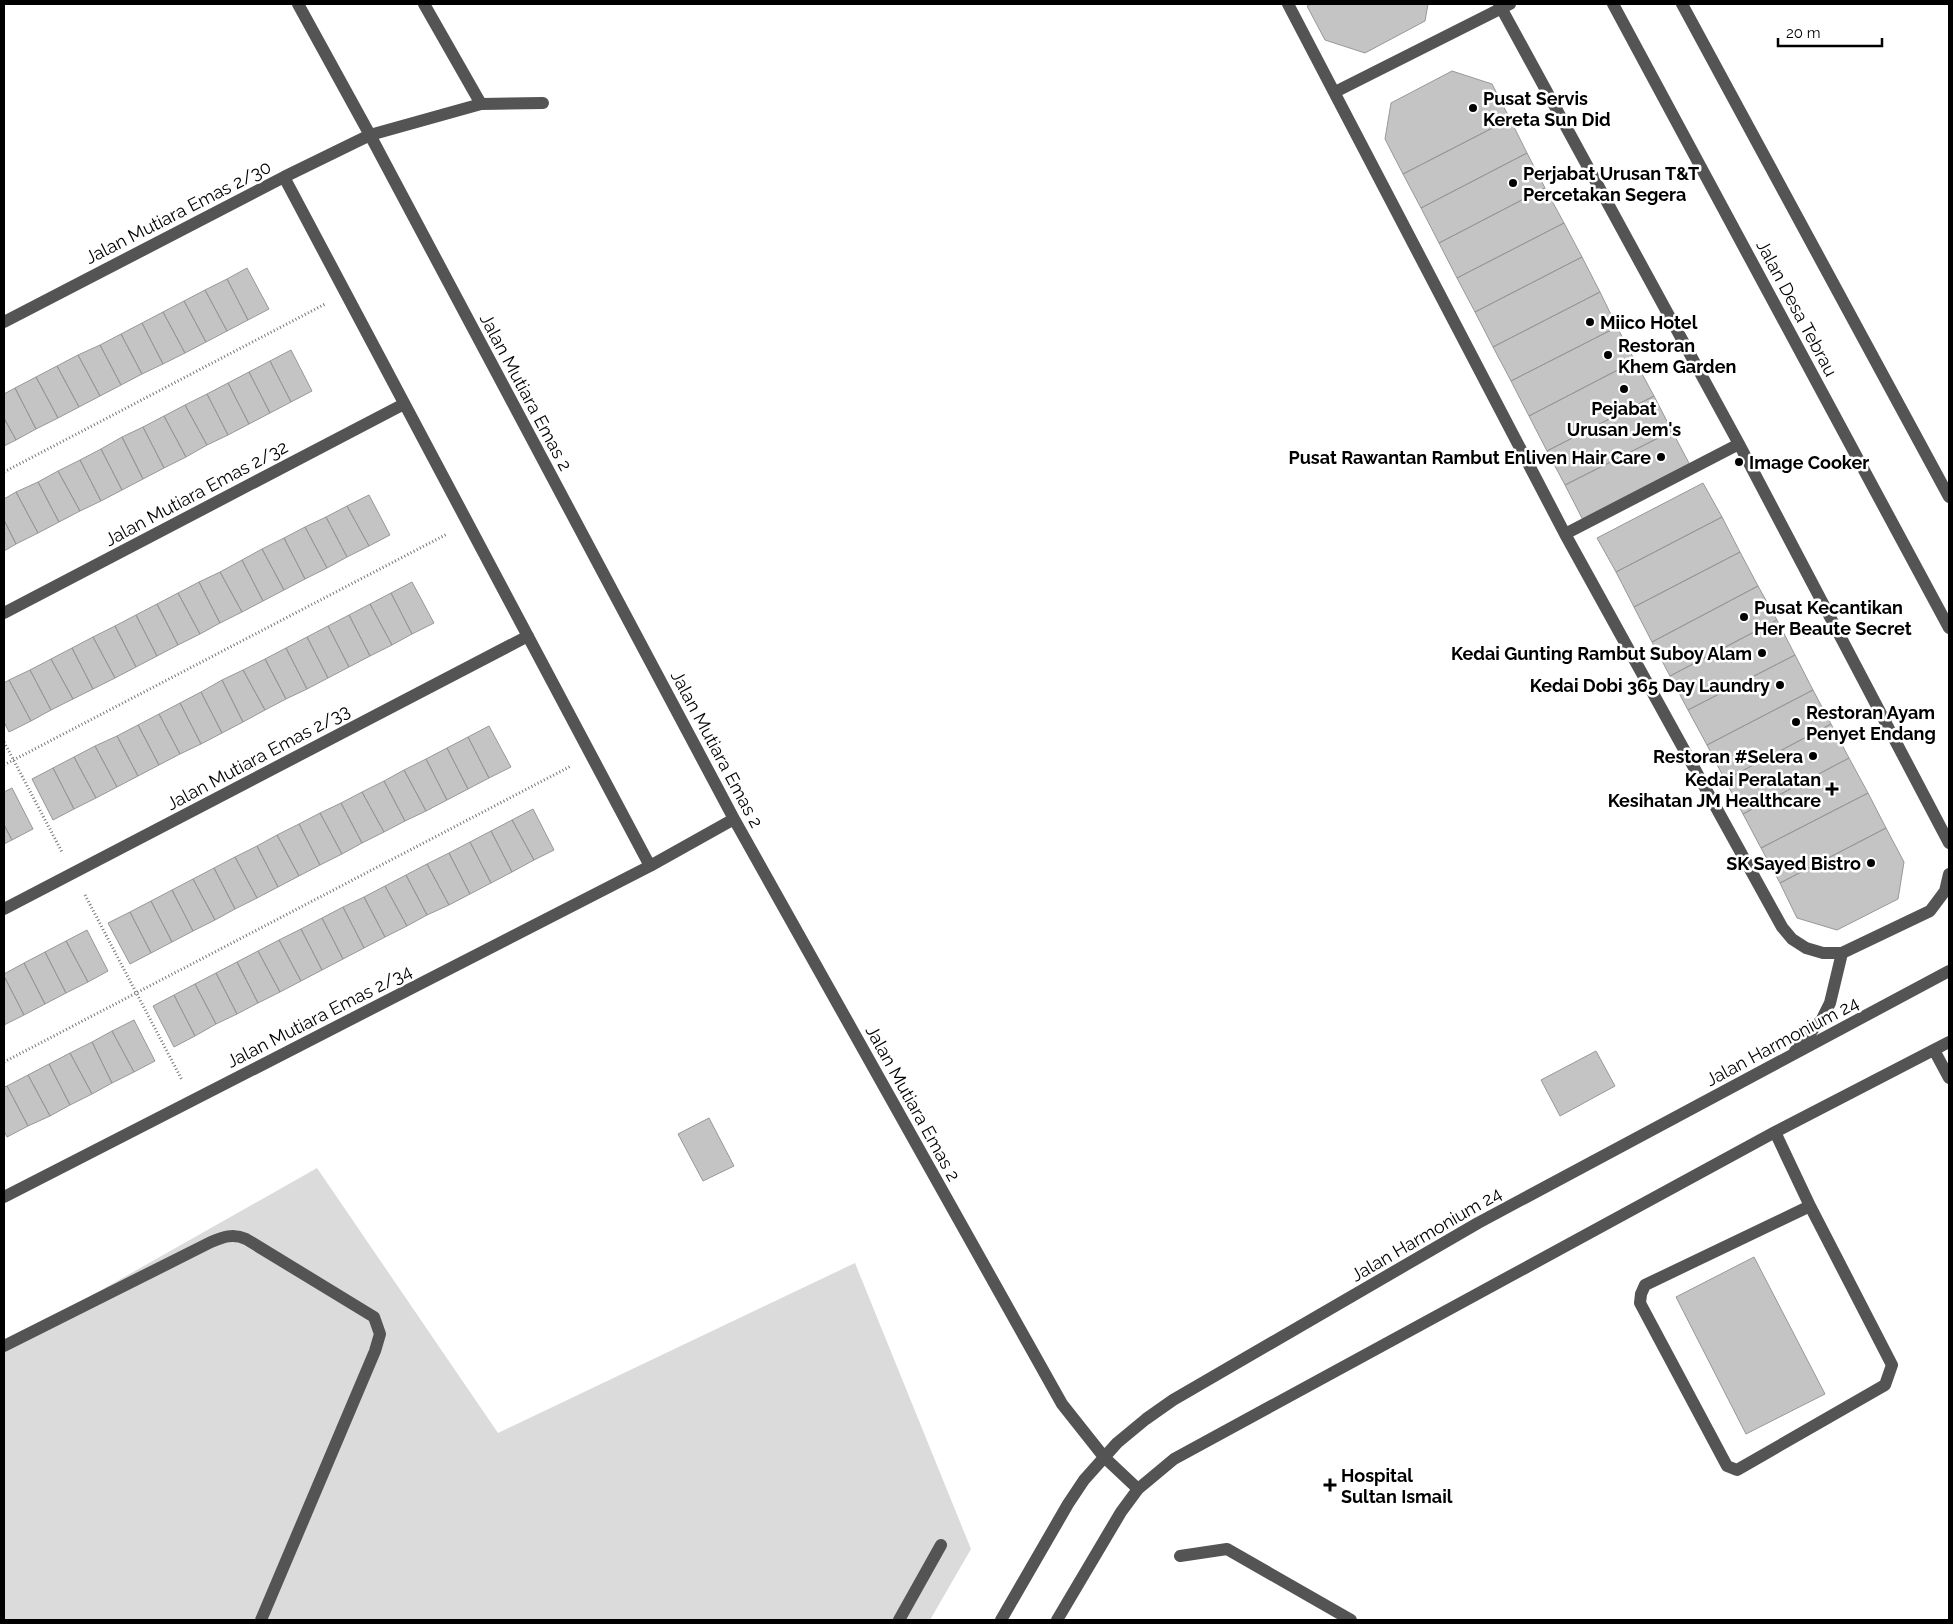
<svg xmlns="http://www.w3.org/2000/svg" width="1953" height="1624" viewBox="0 0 1953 1624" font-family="Raleway,sans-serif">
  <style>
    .green { fill: #dbdbdb }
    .building { fill: #c4c4c4; stroke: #989898 }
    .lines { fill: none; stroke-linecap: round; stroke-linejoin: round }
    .path { stroke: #767676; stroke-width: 3; stroke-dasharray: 1 2.5; stroke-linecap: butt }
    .minor { stroke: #545454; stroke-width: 12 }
    .poi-dot { fill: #000; stroke: #fff; stroke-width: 2 }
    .labels { text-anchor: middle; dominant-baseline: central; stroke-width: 5; stroke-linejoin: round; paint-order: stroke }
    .poi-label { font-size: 18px; font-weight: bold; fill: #000; stroke: #fff; text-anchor: start }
    .street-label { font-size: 18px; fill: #000; stroke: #fff }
  </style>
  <rect width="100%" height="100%" fill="#fff"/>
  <path class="green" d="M317,1168L498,1433L855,1263L971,1549L930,1620H4V1345Z"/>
  <path class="building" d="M1311,4H1428L1425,21L1365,53L1325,40L1307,6Z
    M1452,71L1492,84L1510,119L1403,174L1385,139L1391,103Z
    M1510,119L1527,153L1421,208L1403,174Z
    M1527,153L1545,188L1439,243L1421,208Z
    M1545,188L1564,223L1457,278L1439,243Z
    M1564,223L1582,257L1475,312L1457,278Z
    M1582,257L1600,292L1493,347L1475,312Z
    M247,268L269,309L248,320L227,279Z
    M227,279L248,320L227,331L205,290Z
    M205,290L227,331L206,342L184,301Z
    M1600,292L1617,327L1511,381L1493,347Z
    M184,301L206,342L185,353L163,312Z
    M163,312L185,353L163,364L142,323Z
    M142,323L163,364L142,374L121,334Z
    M1617,327L1635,361L1529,416L1511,381Z
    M121,334L142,374L121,385L100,345Z
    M100,345L121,385L100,396L78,355Z
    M291,350L312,391L291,402L270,361Z
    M78,355L100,396L79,407L57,366Z
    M270,361L291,402L270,413L249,372Z
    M1635,361L1654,396L1547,451L1529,416Z
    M57,366L79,407L58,418L36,377Z
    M249,372L270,413L249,424L228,383Z
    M36,377L58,418L36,429L15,388Z
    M228,383L249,424L228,435L207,394Z
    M15,388L36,429L16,440L4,418V394Z
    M207,394L228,435L207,445L185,405Z
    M1654,396L1672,431L1565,485L1547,451Z
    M185,405L207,445L186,457L164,416Z
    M164,416L186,457L164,468L143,427Z
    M4,418L16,440L4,446Z
    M143,427L164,468L143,479L122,437Z
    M1672,431L1690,465L1583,520L1565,485Z
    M122,437L143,479L122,490L101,449Z
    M101,449L122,490L101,501L80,460Z
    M80,460L101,501L80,511L58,471Z
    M58,471L80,511L59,522L38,482Z
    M38,482L59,522L38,533L16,492Z
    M1703,483L1722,517L1616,572L1597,538Z
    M16,492L38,533L16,544L4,520V499Z
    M369,495L390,535L369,546L347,506Z
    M347,506L369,546L347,557L326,517Z
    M326,517L347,557L327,568L305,527Z
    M1722,517L1740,552L1634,607L1616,572Z
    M4,520L16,544L4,551Z
    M305,527L327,568L305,579L284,538Z
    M284,538L305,579L284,590L262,549Z
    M262,549L284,590L263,601L242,560Z
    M1740,552L1758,586L1652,642L1634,607Z
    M242,560L263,601L242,612L220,572Z
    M220,572L242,612L220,623L199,582Z
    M199,582L220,623L200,634L178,593Z
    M412,582L434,623L412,634L391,593Z
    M1758,586L1777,620L1670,676L1652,642Z
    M178,593L200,634L178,645L157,604Z
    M391,593L412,634L392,645L370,604Z
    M157,604L178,645L157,656L136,615Z
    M370,604L392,645L370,656L349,615Z
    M136,615L157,656L136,667L115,626Z
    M349,615L370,656L349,667L328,626Z
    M1777,620L1795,655L1688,710L1670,676Z
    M115,626L136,667L115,678L93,637Z
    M328,626L349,667L328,678L307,637Z
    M93,637L115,678L93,689L72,648Z
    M307,637L328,678L307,689L286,648Z
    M72,648L93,689L73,699L51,659Z
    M286,648L307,689L286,699L265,659Z
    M1795,655L1813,690L1707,745L1688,710Z
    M51,659L73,699L51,710L30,670Z
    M265,659L286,699L265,710L243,670Z
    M30,670L51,710L31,721L9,680Z
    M243,670L265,710L243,722L222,680Z
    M9,680L31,721L9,732L4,722V683Z
    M222,680L243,722L222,733L201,692Z
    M1813,690L1831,724L1725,780L1707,745Z
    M201,692L222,733L201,744L180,703Z
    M180,703L201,744L180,754L159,714Z
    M159,714L180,754L159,765L138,725Z
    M1831,724L1849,758L1743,814L1725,780Z
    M138,725L159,765L138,776L117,736Z
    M489,726L511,767L489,778L468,737Z
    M117,736L138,776L117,787L95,746Z
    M468,737L489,778L468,789L447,748Z
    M95,746L117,787L96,798L74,757Z
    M447,748L468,789L447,800L426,759Z
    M74,757L96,798L74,809L53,768Z
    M1849,758L1868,793L1761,848L1743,814Z
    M426,759L447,800L426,811L404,770Z
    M53,768L74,809L53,820L32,779Z
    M404,770L426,811L405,821L384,781Z
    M384,781L405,821L384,832L362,792Z
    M12,788L33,829L12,840L4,825V792Z
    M362,792L384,832L362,843L341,803Z
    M1868,793L1886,828L1780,883L1761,848Z
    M341,803L362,843L342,854L320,813Z
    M533,809L554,850L534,860L512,820Z
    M320,813L342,854L320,865L299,824Z
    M512,820L534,860L512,872L491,831Z
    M299,824L320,865L299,876L277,835Z
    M4,825L12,840L4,844Z
    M1886,828L1904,862L1898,899L1837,930L1797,918L1780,883Z
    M491,831L512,872L491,883L470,842Z
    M277,835L299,876L278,887L257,846Z
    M470,842L491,883L470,894L449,853Z
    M257,846L278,887L257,898L235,857Z
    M449,853L470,894L449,905L427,864Z
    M235,857L257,898L235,909L214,868Z
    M427,864L449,905L427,915L406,875Z
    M214,868L235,909L215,920L193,879Z
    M406,875L427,915L407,926L385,886Z
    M193,879L215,920L193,931L172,890Z
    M385,886L407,926L385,937L364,897Z
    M172,890L193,931L172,942L151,901Z
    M364,897L385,937L364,948L343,907Z
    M151,901L172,942L151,953L130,912Z
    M343,907L364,948L343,959L322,918Z
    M130,912L151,953L130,964L108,923Z
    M322,918L343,959L322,970L301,929Z
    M301,929L322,970L301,981L279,940Z
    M87,930L108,971L88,982L66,941Z
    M279,940L301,981L280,992L258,951Z
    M66,941L88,982L66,993L45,952Z
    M258,951L280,992L258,1003L237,962Z
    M45,952L66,993L45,1004L24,963Z
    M237,962L258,1003L237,1014L216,973Z
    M24,963L45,1004L24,1015L4,976V974Z
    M216,973L237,1014L216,1024L195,984Z
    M4,976L24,1015L4,1025Z
    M195,984L216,1024L195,1036L174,995Z
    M174,995L195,1036L174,1047L153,1006Z
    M134,1020L155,1061L134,1072L112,1031Z
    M112,1031L134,1072L112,1083L92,1042Z
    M92,1042L112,1083L92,1094L70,1053Z
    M1596,1051L1615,1086L1560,1116L1541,1080Z
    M70,1053L92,1094L70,1105L49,1064Z
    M49,1064L70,1105L50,1116L28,1075Z
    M28,1075L50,1116L28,1126L7,1086Z
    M7,1086L28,1126L7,1137L4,1131V1087Z
    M709,1118L734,1166L703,1181L678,1134Z
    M1754,1257L1825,1394L1746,1434L1676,1297Z"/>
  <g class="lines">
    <path class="path" d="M4,472L325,304
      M4,742L62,852
      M4,765L447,534
      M85,895L182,1080
      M4,1062L571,766"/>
    <path class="minor" d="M298,4L370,135L734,819L1062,1404L1104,1457L1138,1489
      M1288,4L1565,534L1782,927L1792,939L1806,948L1823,953H1842L1930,911L1945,891L1949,874
      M1499,4L1739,444L1949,843
      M1613,4L1949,628
      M1682,4L1949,497
      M1335,92L1510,4
      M481,104L543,103
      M284,177L650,866
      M4,322L284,177L370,135L481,104L424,4
      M1565,534L1739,444
      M4,613L404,404
      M4,909L528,636
      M1934,1050L1949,1078
      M1795,1051L1822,1019L1830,1003L1842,953
      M1775,1132L1810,1206L1645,1285L1641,1294L1640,1303L1727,1466L1737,1470L1885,1385L1892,1365L1810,1206
      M4,1197L650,866L734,819
      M4,1346L211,1242C223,1237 233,1233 246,1239L374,1317L380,1334L375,1351L261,1620
      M1180,1556L1227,1549L1351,1620
      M899,1620L941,1545
      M1001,1620L1068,1504L1084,1480L1117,1443L1146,1419L1173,1400L1478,1223L1949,971
      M1057,1620L1121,1512L1138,1489L1174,1459L1775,1132L1949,1042"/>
  </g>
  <g class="poi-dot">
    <circle cx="1473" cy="108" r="5"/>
    <circle cx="1513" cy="183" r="5"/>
    <circle cx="1590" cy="322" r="5"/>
    <circle cx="1608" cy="355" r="5"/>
    <circle cx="1624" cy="389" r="5"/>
    <circle cx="1661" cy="457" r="5"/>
    <circle cx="1739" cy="462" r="5"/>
    <circle cx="1744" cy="617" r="5"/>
    <circle cx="1762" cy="653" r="5"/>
    <circle cx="1780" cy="685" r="5"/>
    <circle cx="1796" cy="722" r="5"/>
    <circle cx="1813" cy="756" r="5"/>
    <path d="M1829.5 781.5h5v5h5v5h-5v5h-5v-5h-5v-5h5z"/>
    <circle cx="1871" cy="863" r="5"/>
    <path d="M1327.5 1477.5h5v5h5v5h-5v5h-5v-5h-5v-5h5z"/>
  </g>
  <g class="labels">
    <g class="poi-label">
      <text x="1483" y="98">Pusat Servis<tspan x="1483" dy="21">Kereta Sun Did</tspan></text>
      <text x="1523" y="173">Perjabat Urusan T&amp;T<tspan x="1523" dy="21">Percetakan Segera</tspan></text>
      <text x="1600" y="322">Miico Hotel</text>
      <text x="1618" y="345">Restoran<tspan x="1618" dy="21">Khem Garden</tspan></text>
      <text x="1624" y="408" text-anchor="middle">Pejabat<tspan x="1624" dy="21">Urusan Jem's</tspan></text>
      <text x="1651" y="457" text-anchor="end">Pusat Rawantan Rambut Enliven Hair Care</text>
      <text x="1749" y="462">Image Cooker</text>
      <text x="1754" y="607">Pusat Kecantikan<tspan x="1754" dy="21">Her Beaute Secret</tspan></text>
      <text x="1752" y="653" text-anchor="end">Kedai Gunting Rambut Suboy Alam</text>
      <text x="1770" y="685" text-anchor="end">Kedai Dobi 365 Day Laundry</text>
      <text x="1806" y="712">Restoran Ayam<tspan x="1806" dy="21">Penyet Endang</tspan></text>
      <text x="1803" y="756" text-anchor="end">Restoran #Selera</text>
      <text x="1821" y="779" text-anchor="end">Kedai Peralatan<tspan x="1821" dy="21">Kesihatan JM Healthcare</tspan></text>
      <text x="1861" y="863" text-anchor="end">SK Sayed Bistro</text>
      <text x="1341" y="1475">Hospital<tspan x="1341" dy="21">Sultan Ismail</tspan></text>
    </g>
    <g class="street-label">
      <text transform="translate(178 212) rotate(-27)">Jalan Mutiara Emas 2/30</text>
      <text transform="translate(1797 308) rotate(62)">Jalan Desa Tebrau</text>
      <text transform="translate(526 392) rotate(62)">Jalan Mutiara Emas 2</text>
      <text transform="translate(196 493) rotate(-28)">Jalan Mutiara Emas 2/32</text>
      <text transform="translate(717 749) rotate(62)">Jalan Mutiara Emas 2</text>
      <text transform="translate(258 757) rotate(-28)">Jalan Mutiara Emas 2/33</text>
      <text transform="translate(319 1016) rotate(-27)">Jalan Mutiara Emas 2/34</text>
      <text transform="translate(1782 1041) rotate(-28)">Jalan Harmonium 24</text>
      <text transform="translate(913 1103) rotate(61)">Jalan Mutiara Emas 2</text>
      <text transform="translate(1426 1234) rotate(-30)">Jalan Harmonium 24</text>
    </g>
  </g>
  <rect width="1953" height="1624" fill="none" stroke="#000000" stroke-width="10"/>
  <path d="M1778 38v8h104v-8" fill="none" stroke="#000000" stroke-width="2.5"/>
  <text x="1786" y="38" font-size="15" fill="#000000" stroke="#ffffff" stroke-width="4" paint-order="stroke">20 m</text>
</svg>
